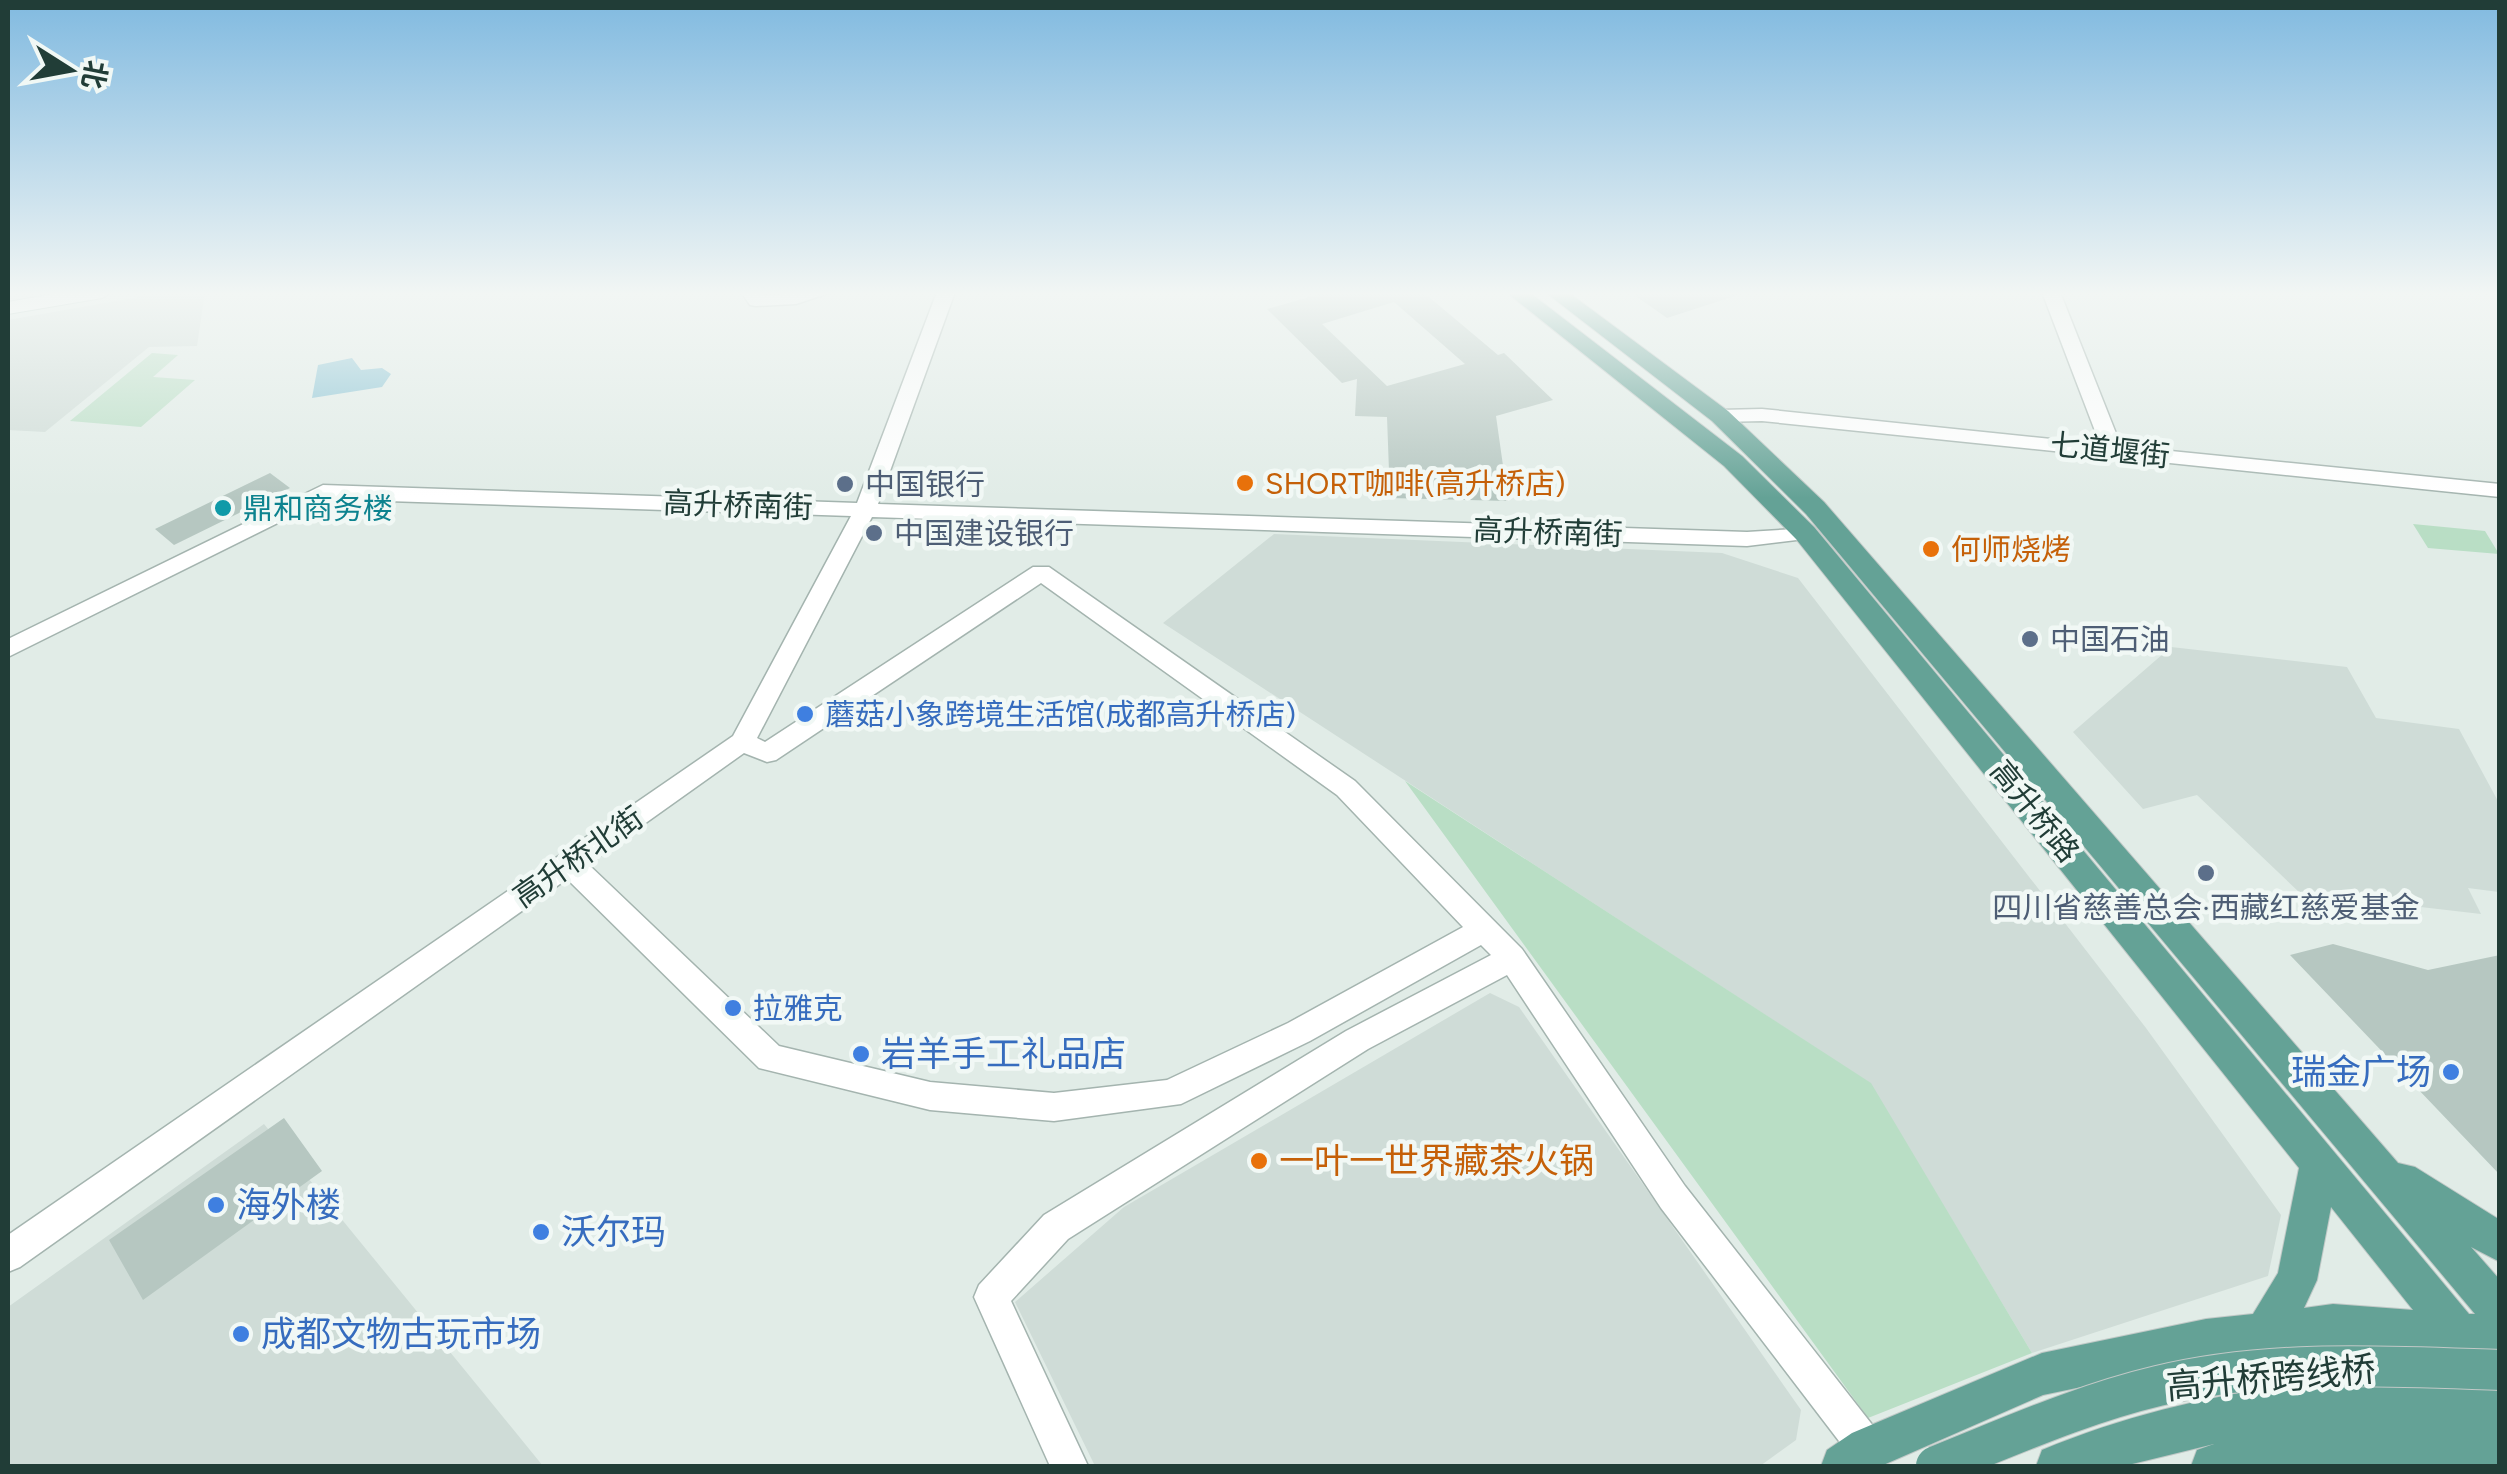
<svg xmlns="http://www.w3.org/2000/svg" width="2507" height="1474" viewBox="0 0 2507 1474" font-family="Figtree,'Noto Sans SC',sans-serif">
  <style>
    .built { fill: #cfdcd7 }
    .green { fill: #b9dec5 }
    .water { fill: #87c2d3 }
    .building { fill: #b6c7c1; fill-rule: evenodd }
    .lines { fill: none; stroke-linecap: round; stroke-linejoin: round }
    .street-casing { stroke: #a4b4af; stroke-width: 3 }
    .secondary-casing { stroke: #9fb8b0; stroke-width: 2 }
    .primary-casing { stroke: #c1c9c7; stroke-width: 2 }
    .street { fill: #fff; fill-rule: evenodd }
    .secondary { fill: #fff; fill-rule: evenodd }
    .primary { fill: #64a296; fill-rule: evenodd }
    .primary-bridge-casing { stroke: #c1c9c7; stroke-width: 42; stroke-linecap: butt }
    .primary-bridge { stroke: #64a296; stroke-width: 40 }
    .food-dot { fill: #e8710a; stroke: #f1f8f5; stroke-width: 4 }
    .service-dot { fill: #5c6f8a; stroke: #f1f8f5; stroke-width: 4 }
    .culture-dot { fill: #0f9aa8; stroke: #f1f8f5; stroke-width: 4 }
    .shop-dot { fill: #3f7fe0; stroke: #f1f8f5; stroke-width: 4 }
    .labels { text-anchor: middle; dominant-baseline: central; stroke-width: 9; stroke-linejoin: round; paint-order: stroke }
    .street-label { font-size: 30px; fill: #213d37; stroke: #f1f8f5 }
    .food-label { font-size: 30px; fill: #c56008; stroke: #f1f8f5; text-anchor: start }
    .service-label { font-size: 30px; fill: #4e5e75; stroke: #f1f8f5; text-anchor: start }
    .culture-label { font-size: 30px; fill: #0d838f; stroke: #f1f8f5; text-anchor: start }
    .shop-label { font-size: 30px; fill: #366cbe; stroke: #f1f8f5; text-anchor: start }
    .near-shop-label { font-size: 35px; fill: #366cbe; stroke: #f1f8f5; text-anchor: start }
    .near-food-label { font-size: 35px; fill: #c56008; stroke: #f1f8f5; text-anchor: start }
    .near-street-label { font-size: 35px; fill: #213d37; stroke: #f1f8f5 }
  </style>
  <rect width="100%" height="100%" fill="#e1ece7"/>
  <path class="built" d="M167,292H205L197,346L149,347L45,432L8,430V320Z
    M1274,534L1722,553L1798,578L2146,1028L2281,1215L2268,1276L2032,1353L1870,1083L1163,623Z
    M2171,647L2347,667L2376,718L2459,729L2499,803V892L2468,888L2481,914L2300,893L2197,795L2143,809L2073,732Z
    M1490,993L1519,1007L1801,1410L1796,1440L1760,1466H1095L1015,1302L1124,1207Z
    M264,1124L543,1466H8V1307Z"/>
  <path class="green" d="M152,353L178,355L153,377L195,380L141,427L70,421Z
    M2413,524L2485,531L2499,554L2428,548Z
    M1405,781L1871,1083L2032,1353L1868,1418Z"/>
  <path class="water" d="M352,358L361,370L382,368L391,374L382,387L312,398L318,365Z"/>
  <path class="building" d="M1327,292H1423L1498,355L1504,353L1553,400L1496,416L1508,501L1390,498L1387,417L1355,416L1357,379L1342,383L1267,309ZM1394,302L1465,364L1387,386L1322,324Z
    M1630,292H1737L1738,295L1667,318Z
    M270,473L290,488L174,545L155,529Z
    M2333,944L2428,970L2500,955V1175L2290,955Z
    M284,1118L322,1171L143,1300L109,1240Z"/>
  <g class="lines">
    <g class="street-casing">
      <path id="street" d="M741,292H759L761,295L832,292L796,304L756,306L750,305Z
        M937,292H955L878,504L1747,532L1813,528L1816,533L1813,538L1747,546L872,517L757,738L765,742L1033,567H1049L1355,781L1522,949L1685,1186L1881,1436L1886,1449L1881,1462L1870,1466L1855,1462L1661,1208L1507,975L1368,1049L1068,1239L1011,1301L1088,1466H1050L974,1297L979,1285L1044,1215L1346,1031L1491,955L1481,945L1310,1041L1181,1104L1054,1121L930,1110L759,1068L567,879L20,1267L8,1272V1235L733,736L851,516L326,499L8,657V639L323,485L857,503ZM1041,583L1337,795L1463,927L1288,1023L1167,1080L1054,1093L930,1082L779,1046L588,864L744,753L767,762L776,760Z
        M2042,292H2060L2121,446L2500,484V497L1762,421L1720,422L1710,416L1720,410L1762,409L2100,444Z"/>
    </g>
    <g class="secondary-casing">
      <path id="secondary" d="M65,292H113L102,298L8,314V302Z"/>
    </g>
    <g class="primary-casing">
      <path id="primary" d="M1506,292H1529L1742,456L1814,527L2469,1314H2475L1806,514L1712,421L1545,292H1568L1728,411L1824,502L2398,1163L2415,1167L2500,1220V1262L2471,1247L2500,1280V1425L2379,1421L2500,1425V1466H2191L2197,1450L2214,1444L2124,1466H2036L2042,1450C2175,1395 2327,1371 2469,1380L2449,1354L2333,1346L2206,1361L2043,1395L1881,1466H1821L1827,1450L1852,1433L2042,1353L2206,1319L2253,1314L2278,1273L2299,1168L1796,539L1724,466ZM2331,1207L2413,1310L2333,1304L2304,1308L2317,1280Z"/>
    </g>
    <use href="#street" class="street"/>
    <use href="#secondary" class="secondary"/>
    <use href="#primary" class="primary"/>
    <g class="primary-bridge-casing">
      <path id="primary-bridge" d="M1936,1466C2009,1437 2082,1404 2158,1386C2270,1359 2386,1366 2500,1370"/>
    </g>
    <use href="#primary-bridge" class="primary-bridge"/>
  </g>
  <linearGradient id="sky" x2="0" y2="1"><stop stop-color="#81bae0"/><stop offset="0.59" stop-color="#f2f6f4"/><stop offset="1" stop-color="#f2f6f4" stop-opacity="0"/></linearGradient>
  <rect width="2507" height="498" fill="url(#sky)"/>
  <g class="food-dot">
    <circle cx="1245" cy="483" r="10"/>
    <circle cx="1931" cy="549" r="10"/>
    <circle cx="1259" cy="1161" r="10"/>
  </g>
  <g class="service-dot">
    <circle cx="845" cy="484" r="10"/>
    <circle cx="874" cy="533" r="10"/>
    <circle cx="2030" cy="639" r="10"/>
    <circle cx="2206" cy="873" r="10"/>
  </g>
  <circle class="culture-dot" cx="223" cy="508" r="10"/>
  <g class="shop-dot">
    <circle cx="805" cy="714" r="10"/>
    <circle cx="733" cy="1008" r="10"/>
    <circle cx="861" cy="1054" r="10"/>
    <circle cx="2451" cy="1072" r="10"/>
    <circle cx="216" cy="1205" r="10"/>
    <circle cx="541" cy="1232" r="10"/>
    <circle cx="241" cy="1334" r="10"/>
  </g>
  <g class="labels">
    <g class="street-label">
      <text transform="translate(2110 450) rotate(6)">七道堰街</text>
      <text transform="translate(738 505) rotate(2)">高升桥南街</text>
      <text transform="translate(1548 532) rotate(2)">高升桥南街</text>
      <text transform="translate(2035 811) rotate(51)">高升桥路</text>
      <text transform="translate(578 857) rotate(-35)">高升桥北街</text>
    </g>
    <g class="food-label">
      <text x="1265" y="483">SHORT咖啡(高升桥店)</text>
      <text x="1951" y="549">何师烧烤</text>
    </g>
    <g class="service-label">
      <text x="865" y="484">中国银行</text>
      <text x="894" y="533">中国建设银行</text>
      <text x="2050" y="639">中国石油</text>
      <text x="2206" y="907" text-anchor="middle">四川省慈善总会·西藏红慈爱基金</text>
    </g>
    <g class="culture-label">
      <text x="243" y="508">鼎和商务楼</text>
    </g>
    <g class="shop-label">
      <text x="825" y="714">蘑菇小象跨境生活馆(成都高升桥店)</text>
      <text x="753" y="1008">拉雅克</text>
    </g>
    <g class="near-shop-label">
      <text x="881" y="1054">岩羊手工礼品店</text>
      <text x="2431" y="1072" text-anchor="end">瑞金广场</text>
      <text x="236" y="1205">海外楼</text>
      <text x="561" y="1232">沃尔玛</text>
      <text x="261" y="1334">成都文物古玩市场</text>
    </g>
    <g class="near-food-label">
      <text x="1279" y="1161">一叶一世界藏茶火锅</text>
    </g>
    <g class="near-street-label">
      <text transform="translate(2271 1378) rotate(-5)">高升桥跨线桥</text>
    </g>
  </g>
  <rect width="2507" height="1474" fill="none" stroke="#213d37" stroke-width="20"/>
  <g transform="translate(70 70) rotate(101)" stroke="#f1f8f5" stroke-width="8" paint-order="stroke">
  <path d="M0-8L18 38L0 25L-18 38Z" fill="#213d37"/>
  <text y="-15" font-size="28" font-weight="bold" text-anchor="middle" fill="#213d37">北</text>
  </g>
</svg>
